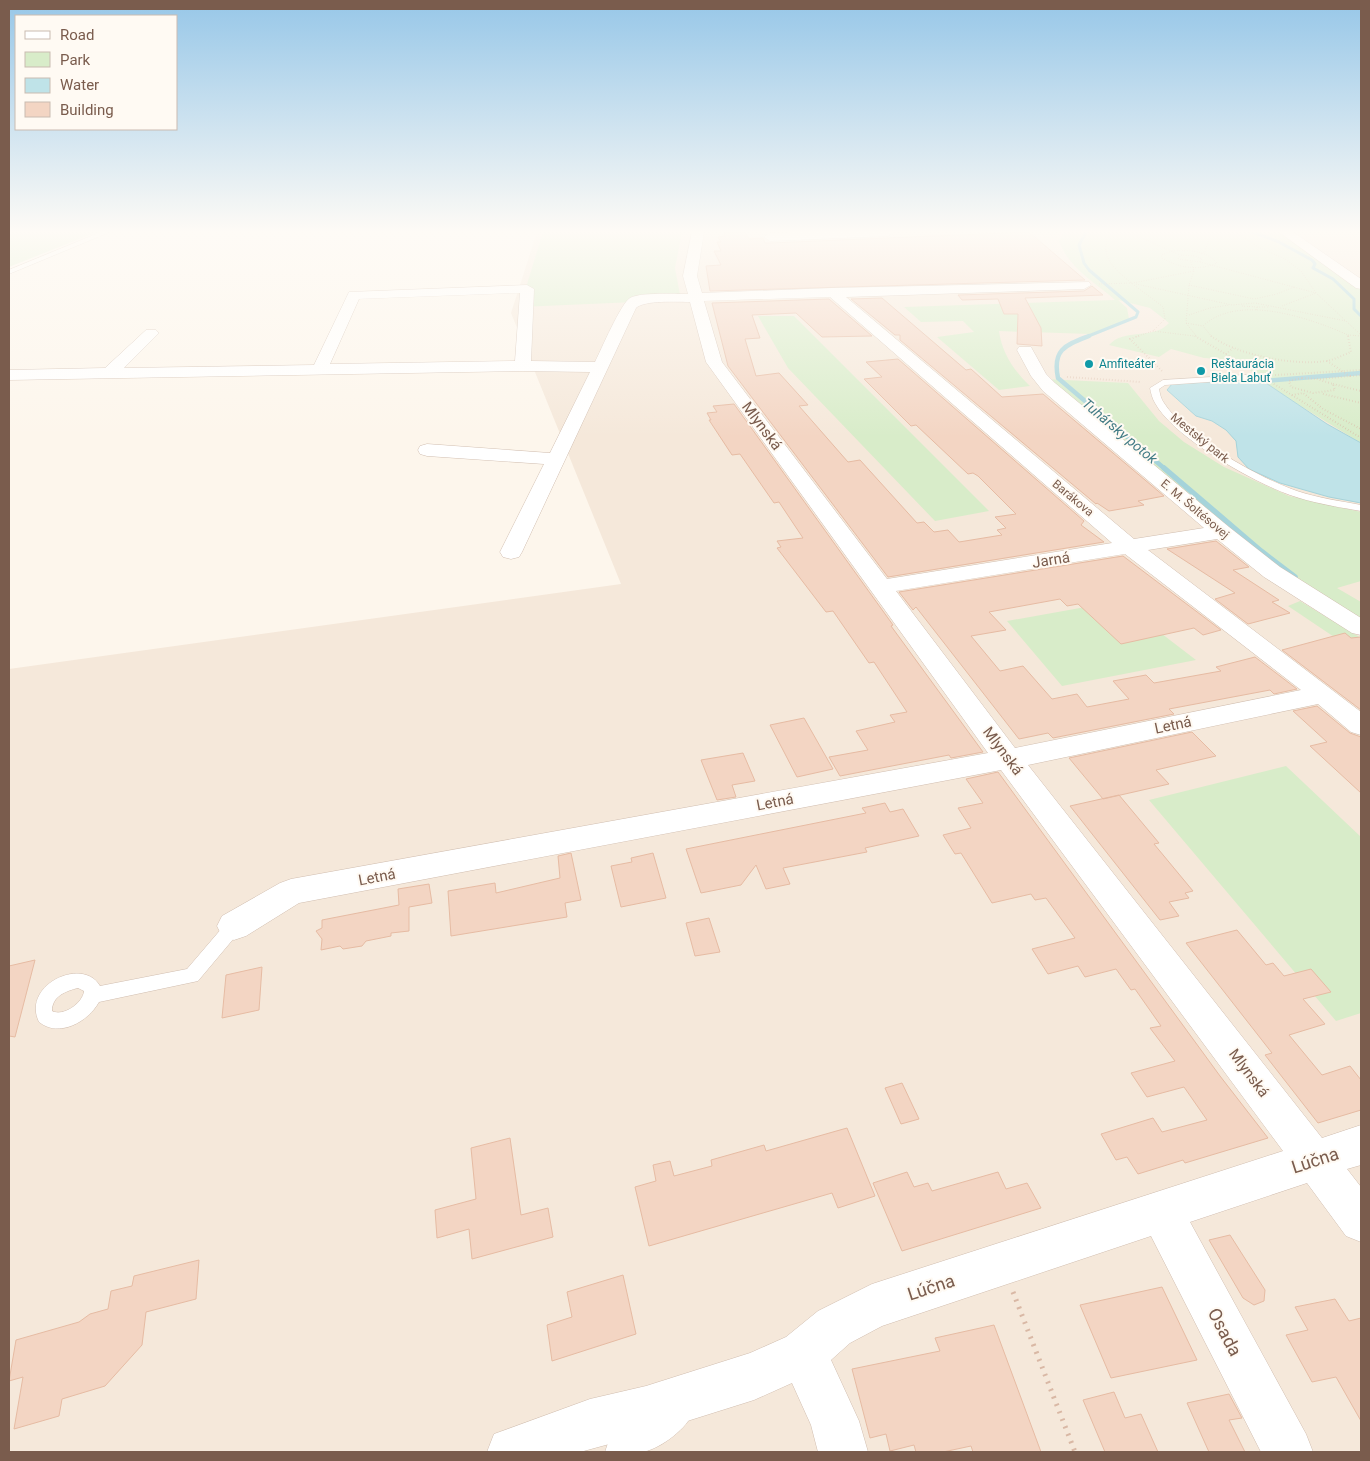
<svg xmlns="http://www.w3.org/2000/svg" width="1370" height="1461" viewBox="0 0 1370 1461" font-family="Roboto,sans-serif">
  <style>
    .residential { fill: #f5e8da }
    .green { fill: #d8ecc9 }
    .water { fill: #bfe3e8; stroke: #a5d3da }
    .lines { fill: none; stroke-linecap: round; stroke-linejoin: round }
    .stream-far2 { stroke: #a5d3da; stroke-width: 3 }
    .stream-far1 { stroke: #a5d3da; stroke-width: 4.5 }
    .stream { stroke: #a5d3da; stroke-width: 5.5 }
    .building { fill: #f3d5c3; stroke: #e6bba3 }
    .service-casing { stroke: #d1beb0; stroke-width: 1 }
    .minor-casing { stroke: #d1beb0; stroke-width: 1 }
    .path-far2 { stroke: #d9b8a5; stroke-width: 1; stroke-dasharray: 0.5 2; stroke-linecap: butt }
    .path-far1 { stroke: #d9b8a5; stroke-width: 2; stroke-dasharray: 0.5 2.5; stroke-linecap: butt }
    .path { stroke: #d9b8a5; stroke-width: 5; stroke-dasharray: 2 6; stroke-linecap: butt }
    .service { fill: #fff; fill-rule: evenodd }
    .minor { fill: #fff; fill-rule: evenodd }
    .culture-dot { fill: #0f9aa8; stroke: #fffaf3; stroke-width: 2 }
    .labels { text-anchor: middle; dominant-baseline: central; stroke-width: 4; stroke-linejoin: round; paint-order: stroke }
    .far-culture-label { font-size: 12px; fill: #0d838f; stroke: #fffaf3; text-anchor: start }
    .far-street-label { font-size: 12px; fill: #7a5c4d; stroke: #fffaf3 }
    .far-water-label { font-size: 14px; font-style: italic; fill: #437c86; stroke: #fffaf3 }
    .street-label { font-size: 15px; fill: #7a5c4d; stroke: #fffaf3 }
    .near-street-label { font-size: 18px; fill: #7a5c4d; stroke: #fffaf3 }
  </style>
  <rect width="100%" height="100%" fill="#fdf6ec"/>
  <path class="residential" d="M537,232H1361V1452H9V669L621,584L511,313Z"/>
  <path class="green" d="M9,232H97L9,267Z
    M543,232H682L675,268L681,300L520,307Z
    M1064,232H1279L1361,289V443L1294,402L1260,379L1239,360L1204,358L1171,349L1159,357L1109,345C1124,328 1154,340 1169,323L1150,308L1118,300L1127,308L1129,319L1090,334L999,331C1002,353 1014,371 1030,386L999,390L937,337L974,332L963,321L921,322L904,307L1115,300C1094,281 1070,270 1059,241Z
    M758,316H794L989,511L935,521L788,368Z
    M1044,379L1128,383L1159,421L1184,442L1224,467L1289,496L1361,512V581L1337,588L1361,602V626L1278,576Z
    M1119,601L1196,660L1062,686L1007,621Z
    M1300,601L1361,638V655L1288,606Z
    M1286,766L1361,837V1013L1336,1021L1149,800Z"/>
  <path class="water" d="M1260,379L1327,424L1361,443V503L1329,497L1280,483L1249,469L1238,457L1236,441L1226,430L1212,421L1196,416L1167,390L1172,384Z"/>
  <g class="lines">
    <path class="stream-far2" d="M1086,232L1079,245L1084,263L1089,270L1138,312L1136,317L1086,337
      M1252,232L1277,241L1312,260L1315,264L1313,268L1333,279L1354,299V309L1361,316"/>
    <path class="stream-far1" d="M1089,336C1066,345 1052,349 1058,378L1165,469
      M1263,381L1361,373"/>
    <path class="stream" d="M1164,468L1261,551L1295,577"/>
  </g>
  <path class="building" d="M745,232L749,239L763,238L765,243H770L1029,232L1085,280L710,291L706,266L721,265L714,251H721L717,242H721L718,237L725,236L724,233Z
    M1092,286L1103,295L1025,298L1041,328L1042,346L1017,344L1018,314H1004L998,299L962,300L958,295L1084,291Z
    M882,298L966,370L971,369L1002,397L1043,394L1164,496L1138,501L1144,505L1109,511L1097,503L1096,504L900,340V335H895L851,299Z
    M829,299L872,336L822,337L796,313L752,315L760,338L745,339L756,376L779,373L808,405L799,406L848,462L860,460L917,523L924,522L934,532L948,530L959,542L1002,535L997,530L1006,528L995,517L1016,514L978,476L973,473L968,474L916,425L911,426L864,379L882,377L866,362L898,359L1084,521L1081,525L1104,542L888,577L728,366L712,303Z
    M734,404L893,625L891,626L983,752L951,758L949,755L840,776L829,757L868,750L856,731L895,722L890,715L907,712L874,662L869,663L833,611L826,612L777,548L781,547L777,541L803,538L779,502L774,503L740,454L732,455L709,420H711L707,413L717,412L713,406Z
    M1216,541L1249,567L1233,570L1279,600L1272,602L1290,613L1248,624L1215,599L1235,593L1167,549Z
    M1123,556L1221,630L1203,635L1194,628L1121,644L1078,604L1067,606L1060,599L989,612L1006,630L971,636L1000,671L1023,666L1052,699L1077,694L1087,707L1129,699L1113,681L1146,675L1154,683L1221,671L1216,667L1255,657L1297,689L1274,694L1270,690L1169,709L1174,714L1053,738L1048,733L1019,739L916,607L913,610L899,592Z
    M1345,633L1351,638L1361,637V710L1282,650Z
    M1317,706L1350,733L1361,737V793L1310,746L1327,742L1293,711Z
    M804,718L833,769L797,777L770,725Z
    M1192,732L1216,756L1156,770L1169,784L1103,799L1069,758Z
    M743,753L755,781L732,785L736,797L717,800L701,760Z
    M998,772L1220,1076L1268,1138L1185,1163L1183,1160L1138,1174L1127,1157L1116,1160L1101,1134L1153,1118L1162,1132L1207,1120L1184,1087L1147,1097L1131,1073L1175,1061L1150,1028L1161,1026L1135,989L1131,990L1116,969L1085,977L1078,966L1048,974L1032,949L1075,938L1046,898L1035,900L1031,894L992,903L961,853L955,854L943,835L971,828L958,808L983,803L966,779Z
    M1119,795L1159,843L1154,844L1193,891L1185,893L1189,898L1169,902L1179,916L1160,920L1070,806Z
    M885,803L890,812L903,809L919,836L865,848L867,852L783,868L790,884L766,889L756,865L741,885L701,893L686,849L866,813L862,808Z
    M571,853L581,900L565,903L567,917L451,936L448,891L495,883L496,893L560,878L558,856Z
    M653,853L666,898L621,907L611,866L632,862L631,858Z
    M429,884L432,903L409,907V931L391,933V936L366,941L362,946L343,949L340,946L321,950L322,939L316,931L322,928V920L399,905L398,889Z
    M709,918L720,952L695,956L686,923Z
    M1237,930L1266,965L1273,963L1284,976L1311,969L1331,992L1303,999L1325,1024L1289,1035L1322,1075L1350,1066L1361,1080V1110L1318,1123L1265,1055L1272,1053L1186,943Z
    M35,960L15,1037L9,1036V966Z
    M262,967L259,1010L222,1018L226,975Z
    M902,1083L919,1119L901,1124L885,1088Z
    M847,1128L875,1196L838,1208L832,1193L649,1246L635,1187L656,1181L653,1165L670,1161L674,1176L712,1166L711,1160L764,1145L766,1151Z
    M510,1138L521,1215L548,1208L553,1237L472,1259L469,1229L437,1238L435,1210L476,1199L471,1148Z
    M907,1172L914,1187L928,1183L932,1191L998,1172L1006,1189L1027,1183L1041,1208L902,1251L873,1183Z
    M1230,1235L1265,1290L1264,1301L1254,1305L1243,1298L1209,1240Z
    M199,1260L196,1299L146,1312L142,1345L105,1386L62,1399L59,1416L14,1429L23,1377L9,1381L16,1340L79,1322L90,1314L108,1309L111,1291L132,1286L134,1276Z
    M623,1275L636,1334L552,1361L547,1325L572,1317L567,1292Z
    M1162,1287L1197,1360L1111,1378L1080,1305Z
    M1335,1299L1349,1321L1361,1318V1421L1336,1377L1312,1382L1286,1335L1308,1330L1295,1307Z
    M994,1325L1041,1452H973L971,1446L943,1452H916L914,1445L890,1451L886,1434L870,1438L852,1369L940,1351L935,1338Z
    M1114,1392L1125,1418L1141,1414L1158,1452H1105L1083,1400Z
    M1229,1394L1242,1418L1229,1420L1245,1452H1209L1187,1403Z"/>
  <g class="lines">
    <g class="service-casing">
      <path id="service" d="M101,232H110L9,274V270Z
        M1262,374L1266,376L1265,378L1165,385L1159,389C1160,394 1161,399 1164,403C1186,437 1259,478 1297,491C1318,498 1340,501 1361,505V511C1338,507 1313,503 1290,495C1253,482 1173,437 1155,403C1152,398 1151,393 1150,388L1163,380Z
        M234,919L240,921L242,926L240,931L198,981L99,1002C88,1022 59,1038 39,1022C21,985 83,956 100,986L187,969L228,921ZM78,988L84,991C83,1003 63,1017 52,1011C52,996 66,991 78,988Z
        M679,1404L688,1407L691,1416C685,1430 657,1451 641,1452C629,1453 617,1452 605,1452L608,1443L651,1422L670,1407Z"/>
    </g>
    <g class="minor-casing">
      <path id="minor" d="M692,232H704L697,276L702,293L832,288L1089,282L1091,285L1084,289L846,297L1134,539L1204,528L1043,391L1031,376L1017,350L1019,347H1031L1046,374L1055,383L1229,527L1280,567L1361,618V635L1352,633L1264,577L1217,539L1148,550L1361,712V735L1351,732L1318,704L1028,765L1322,1138L1361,1125V1165L1347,1169L1361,1187V1242L1346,1236L1307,1183L1190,1222L1306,1434L1313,1452H1261L1151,1236L882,1326L850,1343L831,1360L859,1421L868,1452H818L811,1425L792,1383L754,1400L646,1434L580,1452H487L494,1434L590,1399L646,1386L750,1353L786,1337L818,1311L872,1284L1283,1151L1001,770L299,903L246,936L234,940L222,936L217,926L222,916L280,883L291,879L988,753L706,362L690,302C678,302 644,300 636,308L522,552L519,557L511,559L503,557L500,552L544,464L427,456L420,454L418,450L420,446L427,444L550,453L590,372L523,371L9,380V370L105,368L146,330H156L159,333L124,368L314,365L349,292L527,285L534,289L531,361L595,362C601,350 621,303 630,298C640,292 675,294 688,294L683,276ZM520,293L515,361L330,364L359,299ZM830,297L1112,543L887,579L722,362L704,301ZM1125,554L1301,690L1015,748L896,591Z
        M795,232H894L888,236L770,241L764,237L770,233Z
        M1279,232H1293L1361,279V289L1356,288Z"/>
    </g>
    <path class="path-far2" d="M1110,232C1107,240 1104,247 1107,256C1113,273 1149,295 1163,307L1165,319L1153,331L1135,337
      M1135,232V235L1180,255
      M1235,232L1260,248L1285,259L1301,271L1316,293L1361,335
      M1172,251C1188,250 1206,250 1217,263C1199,271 1179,268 1162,258L1161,255Z
      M1201,254L1205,252L1211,232
      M1181,255L1196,256L1202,259L1200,262L1178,259Z
      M1191,262L1194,271L1189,285L1186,323L1197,337
      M1200,262L1316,293
      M1099,284L1133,283L1194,271
      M1136,284L1232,305L1255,303L1346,321
      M1189,285L1254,299L1277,294L1294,287
      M1242,306L1257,307L1256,310
      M1282,306L1316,293
      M1257,307H1268
      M1189,315L1210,308L1229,305
      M1186,323L1203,326
      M1153,331L1194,336
      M1348,335L1361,336
      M1212,337L1203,326C1238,293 1310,318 1348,335V337"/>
    <path class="path-far1" d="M1139,336L1130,339L1162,371
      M1195,336L1241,363
      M1211,336C1237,355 1294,366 1326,361C1334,360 1343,355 1351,352L1348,336
      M1226,354L1233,348
      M1327,361L1348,375
      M1275,375L1361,370
      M1350,376L1361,375
      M1067,377L1141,382
      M1302,378L1317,379L1333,384L1335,390L1313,393L1291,387L1289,381Z
      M1320,379L1350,376L1348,375
      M1274,384L1361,438
      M1333,384L1361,391
      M1323,394L1361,403
      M1292,395L1303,393L1323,409L1361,429"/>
    <path class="path" d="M1013,1292L1075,1452"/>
    <use href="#service" class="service"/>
    <use href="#minor" class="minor"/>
  </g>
  <linearGradient id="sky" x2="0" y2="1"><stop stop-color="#97c7e8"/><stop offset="0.53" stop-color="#fefbf6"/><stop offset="1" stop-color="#fefbf6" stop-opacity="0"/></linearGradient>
  <rect width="1370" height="437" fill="url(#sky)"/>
  <g class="culture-dot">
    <circle cx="1089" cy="364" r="5"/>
    <circle cx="1201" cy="371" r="5"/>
  </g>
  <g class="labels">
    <g class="far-culture-label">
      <text x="1099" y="364">Amfiteáter</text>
      <text x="1211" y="364">Reštaurácia<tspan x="1211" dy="14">Biela Labuť</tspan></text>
    </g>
    <g class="far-street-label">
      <text transform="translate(1200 438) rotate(39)">Mestský park</text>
      <text transform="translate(1073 498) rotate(40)">Barákova</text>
      <text transform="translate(1195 509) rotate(40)">E. M. Šoltésovej</text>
    </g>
    <g class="far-water-label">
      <text transform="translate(1120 431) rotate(40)">Tuhársky potok</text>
    </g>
    <g class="street-label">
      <text transform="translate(762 426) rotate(53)">Mlynská</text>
      <text transform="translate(1051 560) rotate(-9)">Jarná</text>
      <text transform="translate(1173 725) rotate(-12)">Letná</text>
      <text transform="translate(1003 751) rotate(53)">Mlynská</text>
      <text transform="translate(775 802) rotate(-11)">Letná</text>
      <text transform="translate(377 877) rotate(-11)">Letná</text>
      <text transform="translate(1249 1073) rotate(53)">Mlynská</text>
    </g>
    <g class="near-street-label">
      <text transform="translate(1315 1160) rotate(-18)">Lúčna</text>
      <text transform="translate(931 1287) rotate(-18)">Lúčna</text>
      <text transform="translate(1225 1332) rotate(62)">Osada</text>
    </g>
  </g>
  <rect width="1370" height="1461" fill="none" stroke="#7a5c4d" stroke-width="20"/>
  <rect x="15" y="15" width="162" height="115" fill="#fffaf3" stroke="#cabbb1"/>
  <rect x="25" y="31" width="25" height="8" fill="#ffffff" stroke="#cabbb1"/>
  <text x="60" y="40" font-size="15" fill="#7a5c4d">Road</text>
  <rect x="25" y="52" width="25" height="15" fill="#d8ecc9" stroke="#cabbb1"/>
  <text x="60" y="65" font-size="15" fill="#7a5c4d">Park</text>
  <rect x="25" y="78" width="25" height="15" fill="#bfe3e8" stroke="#cabbb1"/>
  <text x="60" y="90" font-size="15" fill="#7a5c4d">Water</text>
  <rect x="25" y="102" width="25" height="15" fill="#f3d5c3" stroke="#cabbb1"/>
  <text x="60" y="115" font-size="15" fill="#7a5c4d">Building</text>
</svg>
